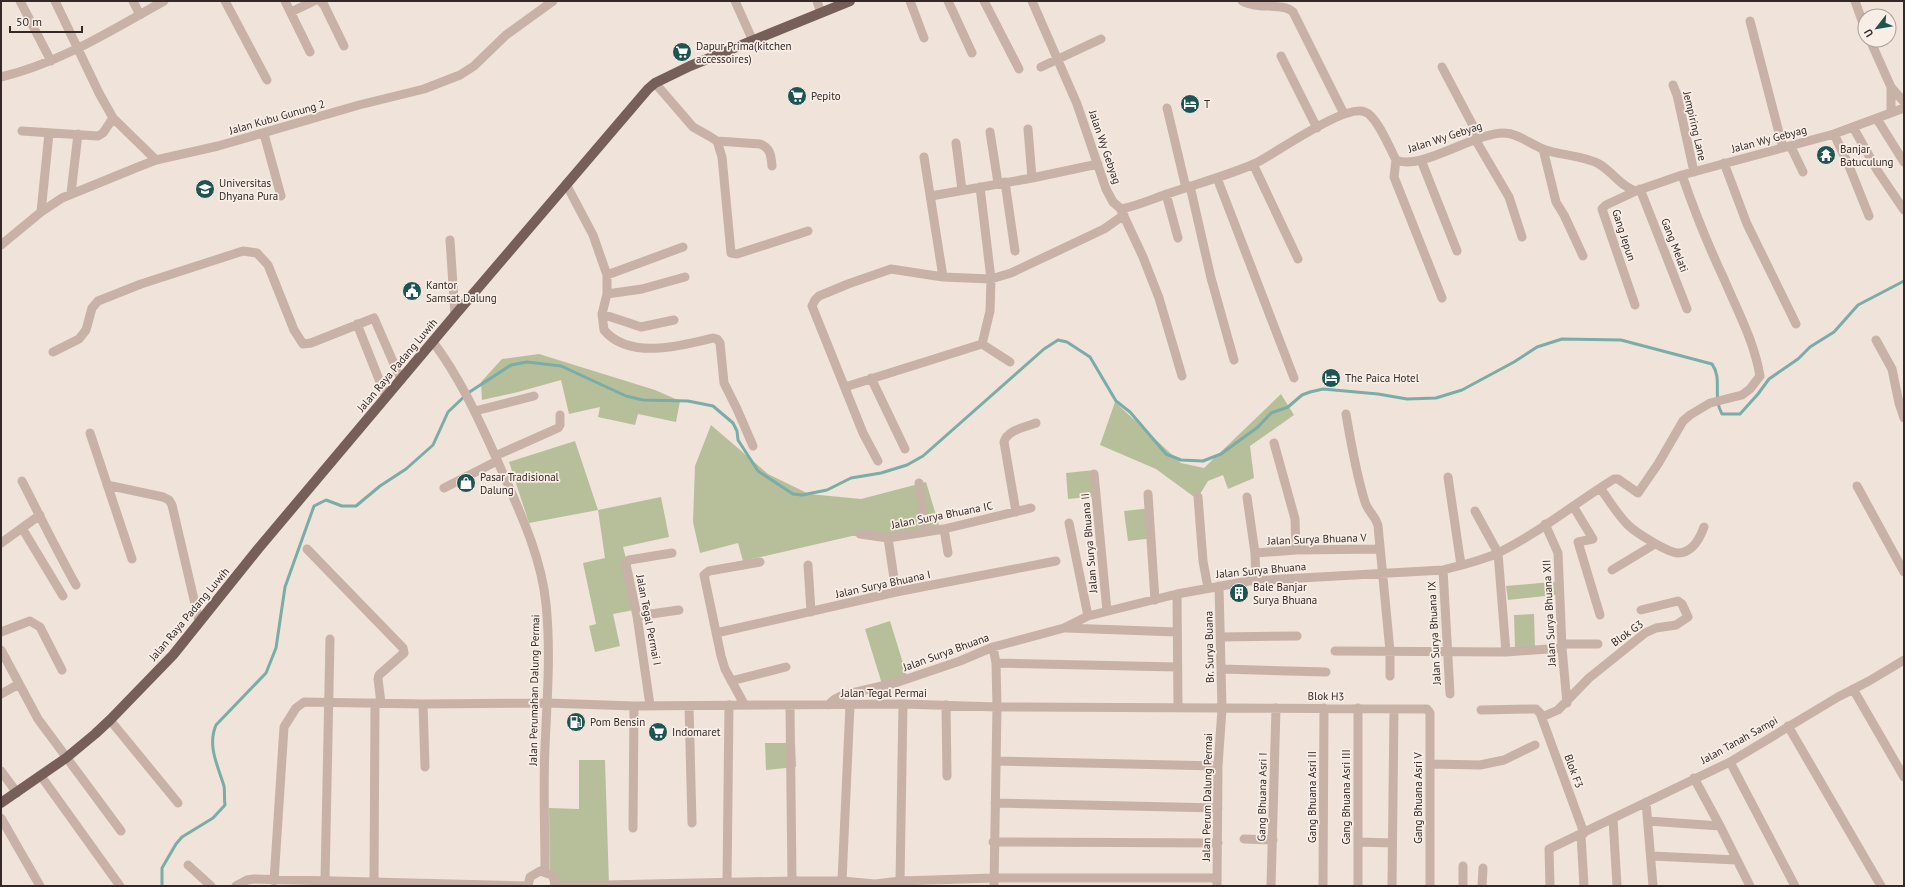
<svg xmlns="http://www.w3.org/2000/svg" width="1905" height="887" viewBox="0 0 1905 887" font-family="'PT Sans',sans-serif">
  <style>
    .green { fill: #b7bf9a }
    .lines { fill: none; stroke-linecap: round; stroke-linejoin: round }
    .stream { stroke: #7aaca8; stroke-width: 3 }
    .minor { stroke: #c8b1a6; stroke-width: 9 }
    .major { stroke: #765f58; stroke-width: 10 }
    .labels { text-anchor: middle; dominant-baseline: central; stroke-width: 3.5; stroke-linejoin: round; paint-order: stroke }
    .poi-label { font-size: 11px; fill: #342927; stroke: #f8eee6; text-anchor: start }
    .street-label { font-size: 11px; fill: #342927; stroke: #f8eee6 }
  </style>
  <rect width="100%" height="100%" fill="#f0e3da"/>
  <path class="green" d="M539,354L655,390L680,401L676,422L638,414L635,425L598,417L600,407L569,414L561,380L518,392L482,400L481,382L502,359Z
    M1281,394L1294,415L1250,446L1254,478L1228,489L1223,475L1208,481L1197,499L1156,469L1100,445L1115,402L1181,463L1204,468Z
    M711,425L768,474L809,494L861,499L926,482L939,525L906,535L852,536L743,561L738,543L700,553L693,522L695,466Z
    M575,441L598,510L661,497L669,537L623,547L639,609L613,614L620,646L595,652L589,626L596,624L583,563L605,558L598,510L529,523L509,462Z
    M1095,470L1098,496L1068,499L1066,473Z
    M1152,508L1154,538L1128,541L1124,511Z
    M1562,581L1564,594L1508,600L1506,586Z
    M1534,614L1535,648L1515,647L1514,615Z
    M890,621L907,676L882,684L865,629Z
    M765,743H795L796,767L766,770Z
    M579,760H605L609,885H550L549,808L579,809Z"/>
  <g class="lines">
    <path class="stream" d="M162,886V868L176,844L182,837L213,818L225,805C224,799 225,792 224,786C218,766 207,746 216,725L266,673L276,648L285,587L314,506L326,500L342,506H356L380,486L406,469L433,445L448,412L468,393L511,365L527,362L561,366L626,396L643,400L688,401L713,406L733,423L737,431L738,440L758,471L793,494L802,495L827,490L851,478L881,473L907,465L923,456L1044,349L1058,340L1067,342L1090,357L1116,401L1130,412L1166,454L1181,460L1203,461L1221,454L1258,427L1271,413L1288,407L1302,395L1310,392L1323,389L1378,394L1407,399L1436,398L1462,390L1514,362L1537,347L1562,339L1621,340L1712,364C1723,379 1712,397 1722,414H1740L1758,394L1769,379L1798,359L1810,347L1834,332L1858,305L1904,281"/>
    <path class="minor" d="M20,1L51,61
      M55,1L99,93L113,118L156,160
      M133,1L140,15
      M225,1L267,80
      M285,1L310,52
      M320,1L324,5L344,46
      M735,1L753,41
      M817,1L821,13
      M910,1L924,38
      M948,1L972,53
      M984,1L1019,69
      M1032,1L1077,104L1106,189L1113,202L1121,209C1137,206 1152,199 1167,194C1196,184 1226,176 1254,164C1275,154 1345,103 1365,112C1377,116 1390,149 1396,160C1421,171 1473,133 1504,133C1518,133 1530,144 1543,149C1561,156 1583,155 1599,164C1613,172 1621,187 1636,191L1682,175L1834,134L1904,108
      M1242,1C1257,10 1283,2 1293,12L1344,114
      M1855,1L1865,29
      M291,12L314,1
      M1750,21L1783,148
      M1870,40L1891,87L1904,102
      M1281,56L1317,128
      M1041,67L1101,39
      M1442,67L1479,137
      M1,77C60,63 112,30 164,1
      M655,83L693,127L709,136L717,141L760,144C771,148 771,156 772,166
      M1673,85L1677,95L1694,172
      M1891,87V113
      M1167,108L1186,188
      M1877,119L1904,162
      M1853,127L1877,170L1904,210
      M1028,129L1032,178
      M22,131L98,136L103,133L113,118
      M990,132L998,183
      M264,134L281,196
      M1834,134L1849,166L1869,216
      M1475,139L1509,197L1522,237
      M717,141L722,157L731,253L737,254L808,231
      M956,143L962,190
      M1791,147L1803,172
      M1543,149L1556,202L1564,215L1583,256
      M924,157L943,277
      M1396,160L1394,177L1442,298
      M1421,160L1457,251
      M1724,163L1747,224L1796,324
      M1253,164L1298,259
      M1217,178L1294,378
      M1005,182L1015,251
      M566,184L593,235L607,275V294L602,314L604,330C629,360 681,346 713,338L717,339L720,343L724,383L737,409L753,446
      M1190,186L1211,278L1234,360
      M1640,189L1687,309
      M71,193L78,134
      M1166,194L1178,238
      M931,196L1032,178L1098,164
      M1121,210L1143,257L1159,298L1182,376
      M41,212L49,133
      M450,240L455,315
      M1,245L41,212L62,198L138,167L156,160L218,146L359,105L424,89L460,75L474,66L506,35L553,1
      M607,275L683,247
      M607,294L642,289L685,277
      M1635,305L1602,209L1606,205L1636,191
      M602,314L641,327L674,320
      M357,324L386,397
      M1876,340L1892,369L1899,403L1904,418
      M433,342C461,379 479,420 498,462C518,508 541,554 546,604C551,652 547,699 545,747C543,788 545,829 545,871
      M982,344L1010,362
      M53,352L79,339L86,330L92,308L98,301L141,284L243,251L257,253L268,265L294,330L303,344L311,343L374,318L401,380
      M871,378L905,449
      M845,387L982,344L990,311L991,279L980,187
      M475,411L534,396
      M1346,414C1351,444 1356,473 1365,502C1368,512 1376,516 1378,526L1390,651V676
      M90,433L132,559
      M1274,443L1295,519L1296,550
      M495,456L558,428L560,425V415
      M878,461L863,433L816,316L812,306L815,300L819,296L848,284L891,269L943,277L991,279L1011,273L1104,229L1124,215
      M1094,474L1107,611
      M1448,477L1461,565
      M22,481C40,516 57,551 76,585
      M919,483L925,532
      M107,485L163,497L169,500L172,505L199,621
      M1857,486L1904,572
      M444,488L497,461
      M1600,488C1609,500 1617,514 1628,525C1635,532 1668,553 1678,553C1693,553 1700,538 1704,527
      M1148,494L1155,600
      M1198,497L1203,561L1208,588
      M1247,497L1255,553L1256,581
      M1573,506L1593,539L1578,542L1600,615
      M1475,511L1498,553L1506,652
      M1016,512L1004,442C1007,430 1026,427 1036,423
      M1069,523L1088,616
      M1545,524L1558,553L1562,648L1567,703
      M22,528L63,596
      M944,529L948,553
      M860,534L888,538
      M1,543L40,515
      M307,549L403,648L404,653L379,675L378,679L381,703
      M1255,553L1296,550L1380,549
      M808,565L811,612
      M1443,570L1450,694
      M1612,570L1655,544
      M896,592L888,538L944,529L1031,508
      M1177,594L1178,708
      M637,616L679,610
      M1066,628L1177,632
      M1,632L30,621L40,627L62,670
      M716,633L896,592L1056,561
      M1221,637L1297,636
      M1562,644H1598
      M993,647L996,663L997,707L994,886
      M1,650L38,719L121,831
      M1335,651L1506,652L1562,648
      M996,663L1177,667
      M1222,669L1326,672
      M731,681L786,667
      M1853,689L1904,777
      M1,694L19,684
      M423,704L425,767
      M744,704L725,669L721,656L704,575L709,571L760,562
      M650,705L637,616L626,564L629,560L672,553
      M828,705L835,699L843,695L895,683L960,661L993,647L1064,628L1088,616L1177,594L1249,581L1443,570C1461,565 1481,561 1498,553C1539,533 1575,503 1614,479H1618L1638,493L1658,464L1683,421L1690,415L1710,403L1742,395L1750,389L1760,376C1754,341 1738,312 1724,279C1708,245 1694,210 1682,175
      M946,705L947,776
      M689,706L692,823
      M790,706L792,881
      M1481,710L1531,709H1536L1540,713L1584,833
      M1542,717L1558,710L1589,678L1645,633L1656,628L1676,625L1688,617L1682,604L1678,601L1641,610
      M110,720L178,803
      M1788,726L1881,886
      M996,761L1218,766
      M1730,762L1795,886
      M1431,764L1480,765L1504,760L1535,745
      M1,771L17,793
      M41,776L120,886
      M1694,778L1720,826L1750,886
      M1646,802L1653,886
      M995,803L1218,808
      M1,818L40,886
      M1613,819L1617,886
      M1648,821L1720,826
      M633,828L634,706
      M1581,835L1584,886
      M1244,839L1273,840
      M993,842L1218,843
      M1358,842L1392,843
      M1651,856L1737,860
      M188,865L211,886
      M274,881L284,727L296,708L304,702L423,704L547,703L634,706L903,704L997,707L1427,709L1430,713V886
      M325,881L330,639
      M842,881L850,705
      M900,881L903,704
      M374,882L375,703
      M727,883L729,705
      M236,886L247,880L254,879L527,886
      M528,886L530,877L540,871L552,875L557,886
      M561,886L792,881H842L875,884L900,881L994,878H1217
      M1217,886L1218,766L1222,709L1219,586
      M1271,886L1276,708
      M1323,886L1324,708
      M1358,886V708
      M1392,886L1394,709
      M1463,886V866
      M1482,886L1483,868
      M1550,886L1549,849L1730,762L1838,697L1869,681L1904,660"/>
    <path class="major" d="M1,803L66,758L95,734L110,720L173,655L258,549L455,315L648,89L655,83L690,66L850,1"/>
  </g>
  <defs>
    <g id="supermarket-disc" transform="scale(1)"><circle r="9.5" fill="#1e5451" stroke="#f8eee6"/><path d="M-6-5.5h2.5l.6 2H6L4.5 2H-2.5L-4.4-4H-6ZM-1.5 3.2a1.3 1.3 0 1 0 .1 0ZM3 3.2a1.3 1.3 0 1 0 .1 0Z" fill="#fff"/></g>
    <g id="hotel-disc" transform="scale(1)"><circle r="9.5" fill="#1e5451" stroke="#f8eee6"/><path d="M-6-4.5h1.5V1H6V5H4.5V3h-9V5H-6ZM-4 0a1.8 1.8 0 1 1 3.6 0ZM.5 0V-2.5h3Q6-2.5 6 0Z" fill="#fff"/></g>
    <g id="temple-disc" transform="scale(1)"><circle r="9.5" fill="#1e5451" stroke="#f8eee6"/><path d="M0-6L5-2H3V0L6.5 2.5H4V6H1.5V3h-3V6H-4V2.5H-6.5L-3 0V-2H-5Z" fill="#fff"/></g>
    <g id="university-disc" transform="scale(1)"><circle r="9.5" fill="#1e5451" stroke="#f8eee6"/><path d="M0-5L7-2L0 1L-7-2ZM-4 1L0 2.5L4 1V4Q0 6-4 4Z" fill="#fff"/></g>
    <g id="civic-disc" transform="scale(1)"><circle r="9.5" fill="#1e5451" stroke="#f8eee6"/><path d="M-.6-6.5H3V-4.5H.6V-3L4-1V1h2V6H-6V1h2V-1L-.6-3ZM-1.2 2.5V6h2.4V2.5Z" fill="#fff"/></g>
    <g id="shop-disc" transform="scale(1)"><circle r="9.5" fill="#1e5451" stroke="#f8eee6"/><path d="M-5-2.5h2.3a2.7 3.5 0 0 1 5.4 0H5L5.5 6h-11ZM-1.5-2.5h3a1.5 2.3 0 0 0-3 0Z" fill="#fff"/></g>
    <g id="building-disc" transform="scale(1)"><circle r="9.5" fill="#1e5451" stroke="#f8eee6"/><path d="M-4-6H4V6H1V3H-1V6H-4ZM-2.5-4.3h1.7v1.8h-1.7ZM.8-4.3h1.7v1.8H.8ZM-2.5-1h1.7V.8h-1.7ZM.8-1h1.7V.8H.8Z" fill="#fff"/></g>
    <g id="fuel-disc" transform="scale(1)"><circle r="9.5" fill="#1e5451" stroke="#f8eee6"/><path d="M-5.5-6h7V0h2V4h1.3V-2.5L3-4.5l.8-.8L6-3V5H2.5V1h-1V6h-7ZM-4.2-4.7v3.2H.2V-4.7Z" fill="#fff"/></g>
  </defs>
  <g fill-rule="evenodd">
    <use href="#supermarket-disc" x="682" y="52"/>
    <use href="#supermarket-disc" x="797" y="96"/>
    <use href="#hotel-disc" x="1190" y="104"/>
    <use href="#temple-disc" x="1826" y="155"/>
    <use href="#university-disc" x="205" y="189"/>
    <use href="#civic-disc" x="412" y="291"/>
    <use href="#hotel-disc" x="1331" y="378"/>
    <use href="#shop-disc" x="466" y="483"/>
    <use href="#building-disc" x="1239" y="593"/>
    <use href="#fuel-disc" x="576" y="722"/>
    <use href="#supermarket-disc" x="658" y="732"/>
  </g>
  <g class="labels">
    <g class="poi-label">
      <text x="696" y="46">Dapur Prima(kitchen<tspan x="696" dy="13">accessoires)</tspan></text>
      <text x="811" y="96">Pepito</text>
      <text x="1204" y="104">T</text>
      <text x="1840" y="149">Banjar<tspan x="1840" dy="13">Batuculung</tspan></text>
      <text x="219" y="183">Universitas<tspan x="219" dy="13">Dhyana Pura</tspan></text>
      <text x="426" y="285">Kantor<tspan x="426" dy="13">Samsat Dalung</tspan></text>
      <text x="1345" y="378">The Paica Hotel</text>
      <text x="480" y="477">Pasar Tradisional<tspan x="480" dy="13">Dalung</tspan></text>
      <text x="1253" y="587">Bale Banjar<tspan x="1253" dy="13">Surya Bhuana</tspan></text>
      <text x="590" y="722">Pom Bensin</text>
      <text x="672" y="732">Indomaret</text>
    </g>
    <g class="street-label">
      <text transform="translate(277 117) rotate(-16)">Jalan Kubu Gunung 2</text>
      <text transform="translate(1695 126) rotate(77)">Jempiring Lane</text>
      <text transform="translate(1445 137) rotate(-18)">Jalan Wy Gebyag</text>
      <text transform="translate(1769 139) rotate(-15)">Jalan Wy Gebyag</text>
      <text transform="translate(1105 147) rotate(71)">Jalan Wy Gebyag</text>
      <text transform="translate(1624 235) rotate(72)">Gang Jepun</text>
      <text transform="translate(1675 245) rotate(69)">Gang Melati</text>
      <text transform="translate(397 365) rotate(-50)">Jalan Raya Padang Luwih</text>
      <text transform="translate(942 515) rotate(-11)">Jalan Surya Bhuana IC</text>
      <text transform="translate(1317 539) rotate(-2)">Jalan Surya Bhuana V</text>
      <text transform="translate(1089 543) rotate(-95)">Jalan Surya Bhuana II</text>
      <text transform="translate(1261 570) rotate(-5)">Jalan Surya Bhuana</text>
      <text transform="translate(883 584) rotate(-12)">Jalan Surya Bhuana I</text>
      <text transform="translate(1549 613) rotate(-93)">Jalan Surya Bhuana XII</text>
      <text transform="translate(189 614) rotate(-50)">Jalan Raya Padang Luwih</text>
      <text transform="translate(649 620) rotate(79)">Jalan Tegal Permai I</text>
      <text transform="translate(1434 633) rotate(-93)">Jalan Surya Bhuana IX</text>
      <text transform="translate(1627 633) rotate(-35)">Blok G3</text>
      <text transform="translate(1209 647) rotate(-91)">Br. Surya Buana</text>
      <text transform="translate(946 652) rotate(-20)">Jalan Surya Bhuana</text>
      <text transform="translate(534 690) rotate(-89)">Jalan Perumahan Dalung Permai</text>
      <text x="884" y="693">Jalan Tegal Permai</text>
      <text transform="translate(1326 696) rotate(1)">Blok H3</text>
      <text transform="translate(1739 740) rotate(-29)">Jalan Tanah Sampi</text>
      <text transform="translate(1574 771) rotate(70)">Blok F3</text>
      <text transform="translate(1207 797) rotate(-89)">Jalan Perum Dalung Permai</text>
      <text transform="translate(1262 797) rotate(-89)">Gang Bhuana Asri I</text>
      <text transform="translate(1312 797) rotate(-90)">Gang Bhuana Asri II</text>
      <text transform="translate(1346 797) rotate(-90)">Gang Bhuana Asri III</text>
      <text transform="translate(1418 798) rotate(-90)">Gang Bhuana Asri V</text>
    </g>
  </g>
  <rect width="1905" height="887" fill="none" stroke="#342927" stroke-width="4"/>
  <g transform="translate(1877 28) rotate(239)"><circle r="19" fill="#f8eee6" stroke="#aa9f9a"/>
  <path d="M0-3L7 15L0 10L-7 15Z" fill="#1e5451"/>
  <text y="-6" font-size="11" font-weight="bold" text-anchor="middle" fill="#342927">U</text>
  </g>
  <path d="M10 26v6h72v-6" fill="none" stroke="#342927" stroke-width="2"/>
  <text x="16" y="26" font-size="12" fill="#342927" stroke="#f8eee6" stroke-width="3" paint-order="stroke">50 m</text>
</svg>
